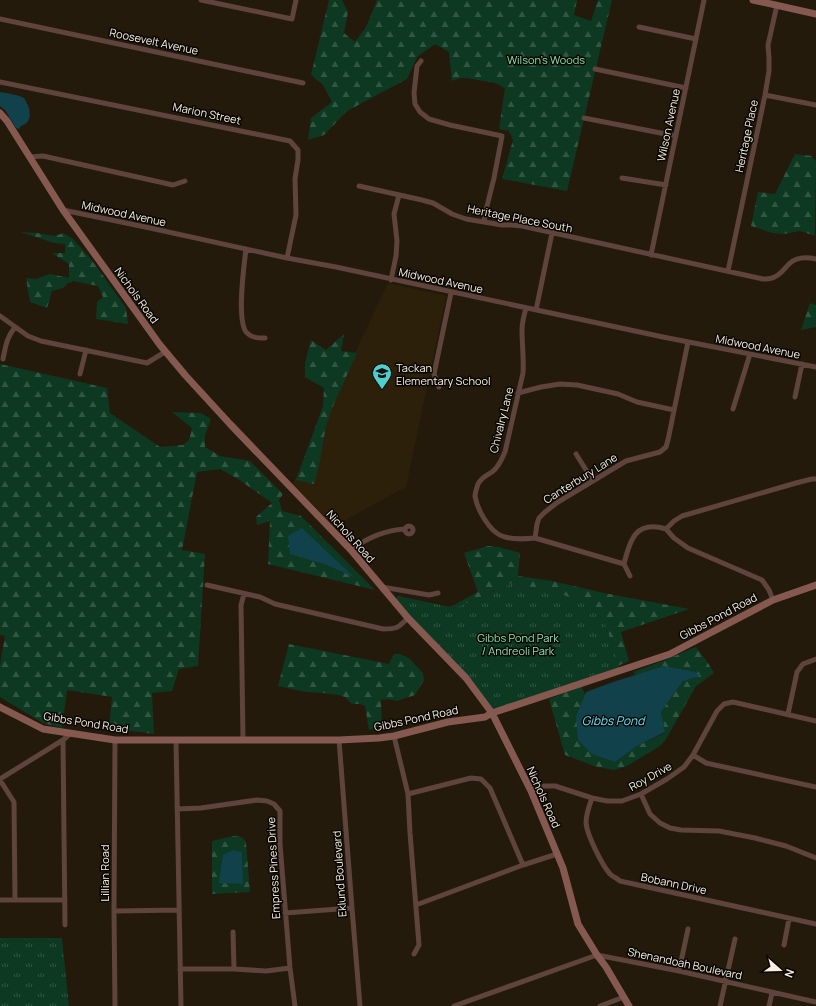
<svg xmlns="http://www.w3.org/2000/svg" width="816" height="1006" viewBox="0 0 816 1006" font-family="Manrope,sans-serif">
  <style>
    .built { fill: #2d200a }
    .forest { fill: url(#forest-firs); fill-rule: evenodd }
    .park { fill: url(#park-tufts) }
    .water { fill: #11424b }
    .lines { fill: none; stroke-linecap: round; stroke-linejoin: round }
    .street { stroke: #5f433d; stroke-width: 5 }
    .secondary { stroke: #85594f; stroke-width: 7 }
    .labels { text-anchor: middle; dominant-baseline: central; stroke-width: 3; stroke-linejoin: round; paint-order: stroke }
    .street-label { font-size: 11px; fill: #f6efe5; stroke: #090602 }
    .park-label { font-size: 11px; fill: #88e5ae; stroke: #090602 }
    .poi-label { font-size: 11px; fill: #f6efe5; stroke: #090602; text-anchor: start }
    .water-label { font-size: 12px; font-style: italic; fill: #60e2fc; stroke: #090602 }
  </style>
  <defs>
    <pattern id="forest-firs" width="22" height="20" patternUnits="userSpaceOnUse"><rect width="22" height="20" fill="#0d3922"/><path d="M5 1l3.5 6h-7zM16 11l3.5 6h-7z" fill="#315642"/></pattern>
    <pattern id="park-tufts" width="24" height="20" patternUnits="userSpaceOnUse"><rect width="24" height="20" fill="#0d3922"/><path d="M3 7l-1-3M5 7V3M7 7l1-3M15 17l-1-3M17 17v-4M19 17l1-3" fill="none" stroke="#315642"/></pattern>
  </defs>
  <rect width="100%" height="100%" fill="#231a0b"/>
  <path class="built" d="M388,283L446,296L406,487L334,526L293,484Z"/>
  <path class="forest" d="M329,0H342L348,12L344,33L355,42L366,27L372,13L377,0H577L574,15L591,21L598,0H612L567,191L502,179L513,140L509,131L499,129L505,88L495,83L472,79L467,78H461L452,81L449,52L435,44L417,57L407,79L347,111L324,135L308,140L311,118L332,102L323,85L311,75Z
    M795,154L812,156L813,159L816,161L815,236L800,231L784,234L772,233L751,226L758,192L775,194Z
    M21,232L37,233L55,236L63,233L72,238L90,258L104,277L126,308L128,324L96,319L97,302L103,297L98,286L73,281L68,283L63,288L52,291L47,308L30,302L26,278L36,279L50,274L69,278V264L52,253H65V244L54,243Z
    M810,303L816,305V327L801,330Z
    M344,334L341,351L357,353L333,406L326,426L319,465L314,484L296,480L323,406L324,388L305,377V363L311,340L326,350Z
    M0,364L107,388L110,413L160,447L183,445L189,440L192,428L172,412L201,413L211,419L205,435V447L220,456L250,461L283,494L279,500L282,511L301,516L375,590L268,564L270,521L257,525L256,517L272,503L238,479L220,469L197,472L182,550L205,554L198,666L179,669L172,691L152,693L154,734L109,728L112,697L67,690L62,728L43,723L0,697V665L5,636L0,635ZM302,528L352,576L324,564Z
    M488,546L499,547L520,553L518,576L552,581L604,593L689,609L621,632L629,661L618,666L606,626L515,582L455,608L448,607L454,605L478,592L464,553Z
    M289,644L389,664L394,654H400L409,658L423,673L424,680L415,695L397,701L389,699L381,700L382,728L369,730L365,706L360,704H352L345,697L338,695L323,693L306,692L278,686Z
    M696,647L708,663L714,673L696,686L666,739L660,746L627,766L614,770L594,766L565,755L549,699L580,687H582L585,695L576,716L615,762L637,746L665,733L661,712L683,681L664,666L636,675L633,672L663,661Z
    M233,836L242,837L246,842L250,892L212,894V841Z"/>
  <path class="park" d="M515,582L571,597L593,608L606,626L620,670L492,713L466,678L394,601L398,596L455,608Z
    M0,938H62L69,1006H0Z"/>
  <path class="water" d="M0,92C6,93 21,95 25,99C25,100 27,104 28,105C31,114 31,123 21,126L19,129L16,128L5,110L0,106Z
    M302,528L354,577L324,564L290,554L288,536Z
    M664,666L695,672L700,676L683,681L661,712L665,732L637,746L615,762L592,754L578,740L576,716L586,692L613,682Z
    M233,850L242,852L243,884L219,883L223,855Z"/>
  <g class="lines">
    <path class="street" d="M201,0L292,19L296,0
      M0,19L303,83
      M639,27L696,39
      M421,61L417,66L414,93L415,104L420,112L429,119L450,125L502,136L494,178L486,210L484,222
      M595,69L686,88
      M0,82L290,141L298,150V160L295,179L296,215L287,258
      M765,95L816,105
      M584,118L676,136
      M29,157L43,156L173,185L185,181
      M622,178L666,185
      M359,186L422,200L433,203L452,214L466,219L502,225H512L522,226L763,279C766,279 770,279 772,278C780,276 784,269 789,264C796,257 807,257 816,259
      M63,210L150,228L287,258L336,267L663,337L816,367
      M246,249C244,266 236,322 247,333C252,338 258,338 265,338
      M651,255L704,0
      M728,271L765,95L769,71V58L768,45L777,5
      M391,280L396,256L397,241L394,214L399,195
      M526,308C524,315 522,323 522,330C522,345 524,358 523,373L505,452C502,459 498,468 492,472C486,476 482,477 478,484C477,487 475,493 475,496C477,509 489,531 502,536C512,540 524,539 535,538L624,564L630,576
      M536,310L552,233
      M0,316L28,336L41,341L147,363L165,352
      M3,359C6,345 6,339 15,327
      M80,374L86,350
      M439,387L434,374L451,293
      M518,393L541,387L560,384L577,385L618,394L637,402L674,410
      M795,397L802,364
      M733,409L750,354
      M576,454L593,481
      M405 530a4 4 0 1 1 8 0a4 4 0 1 1-8 0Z
      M666,529L674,521L682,516L796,483L812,479H816
      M666,529L674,538L688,548L762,580L769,590L773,600
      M535,538L537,524L539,518L545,512L558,502L626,461L660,452L666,447L668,440L688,342
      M351,550C367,538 385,530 405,529
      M624,564C630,539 636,520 666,529
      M207,585L260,597L275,604L383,629C397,629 398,628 408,618
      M382,587L429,595L438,593
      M788,714L797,672L803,664L816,659
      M394,736L408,794L410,833L419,945L414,954
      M63,740L65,925
      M115,740L114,911L115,1006
      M243,740L241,605L244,594
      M339,740L352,908L360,1006
      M176,741L181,1006
      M693,755L706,763L816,787
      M0,779L63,740L71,733
      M0,780L14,802L15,900
      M531,791L544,786H555L592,798L607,801H622L641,794L667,779L684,767L693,755L717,711L724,704L733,702L816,721
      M408,794L471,778L481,779L490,788L523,865
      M641,794L650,814L660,823L670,828L681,830L719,831L755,838L786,846L816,858
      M592,798C589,806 586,814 586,823C587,835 602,865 610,874C613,877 617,878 620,881L816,924
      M177,809L201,808L257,800L267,801L274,804L280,811V844L290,968L295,1006
      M0,900H65
      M416,905L523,865L557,854
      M114,911L179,910
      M285,913L352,908
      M233,932L234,969
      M784,945L789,919
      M180,969H234L266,971L290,968
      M679,971L688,929
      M454,1006L597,955L679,971L816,1002
      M600,1006L624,997
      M720,1006L735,939
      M769,1006L772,993"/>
    <path class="secondary" d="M753,0L816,14
      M0,113L7,121L63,210L160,345L186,376L230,424L351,550L408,618L466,678L492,713L531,791L563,868L578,924L597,955L606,967L629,1006
      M0,707L43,729L115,740H339L379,738L394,736L448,722L485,717L492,713L670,654L773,600L816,585"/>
  </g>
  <defs>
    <g id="school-pin" transform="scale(1)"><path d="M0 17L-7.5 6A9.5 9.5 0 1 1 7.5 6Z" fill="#52cdce" stroke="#090602"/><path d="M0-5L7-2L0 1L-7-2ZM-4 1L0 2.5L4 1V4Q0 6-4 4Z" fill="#111"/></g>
  </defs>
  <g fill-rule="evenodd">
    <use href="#school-pin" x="382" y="373"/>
  </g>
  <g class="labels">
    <g class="street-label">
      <text transform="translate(154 41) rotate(12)">Roosevelt Avenue</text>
      <text transform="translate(207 113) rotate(12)">Marion Street</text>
      <text transform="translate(668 125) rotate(-78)">Wilson Avenue</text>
      <text transform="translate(746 136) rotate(-78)">Heritage Place</text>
      <text transform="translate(124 213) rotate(12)">Midwood Avenue</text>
      <text transform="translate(520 218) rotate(11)">Heritage Place South</text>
      <text transform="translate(441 280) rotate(12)">Midwood Avenue</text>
      <text transform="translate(137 295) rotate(54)">Nichols Road</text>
      <text transform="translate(758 346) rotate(11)">Midwood Avenue</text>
      <text transform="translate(501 420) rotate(-76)">Chivalry Lane</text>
      <text transform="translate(580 478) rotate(-32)">Canterbury Lane</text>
      <text transform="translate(351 536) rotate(48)">Nichols Road</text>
      <text transform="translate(718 616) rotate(-28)">Gibbs Pond Road</text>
      <text transform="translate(416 718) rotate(-12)">Gibbs Pond Road</text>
      <text transform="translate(86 722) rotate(9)">Gibbs Pond Road</text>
      <text transform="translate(650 776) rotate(-29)">Roy Drive</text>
      <text transform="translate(544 797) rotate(66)">Nichols Road</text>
      <text transform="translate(273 868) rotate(-93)">Empress Pines Drive</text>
      <text transform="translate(104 873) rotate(-90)">Lillian Road</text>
      <text transform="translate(339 874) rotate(-94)">Eklund Boulevard</text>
      <text transform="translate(674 883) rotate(12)">Bobann Drive</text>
      <text transform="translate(685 963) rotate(12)">Shenandoah Boulevard</text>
    </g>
    <g class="park-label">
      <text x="546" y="59">Wilson's Woods</text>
      <text x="518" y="637">Gibbs Pond Park<tspan x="518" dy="13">/ Andreoli Park</tspan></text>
    </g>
    <g class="poi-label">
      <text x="396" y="367">Tackan<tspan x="396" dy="13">Elementary School</tspan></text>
    </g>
    <g class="water-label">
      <text x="613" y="720">Gibbs Pond</text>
    </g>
  </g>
  <g transform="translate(780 970) rotate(110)" stroke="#090602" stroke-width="3" paint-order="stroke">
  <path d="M0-3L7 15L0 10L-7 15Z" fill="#f6efe5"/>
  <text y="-6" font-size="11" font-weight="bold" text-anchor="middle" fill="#f6efe5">N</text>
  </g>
</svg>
